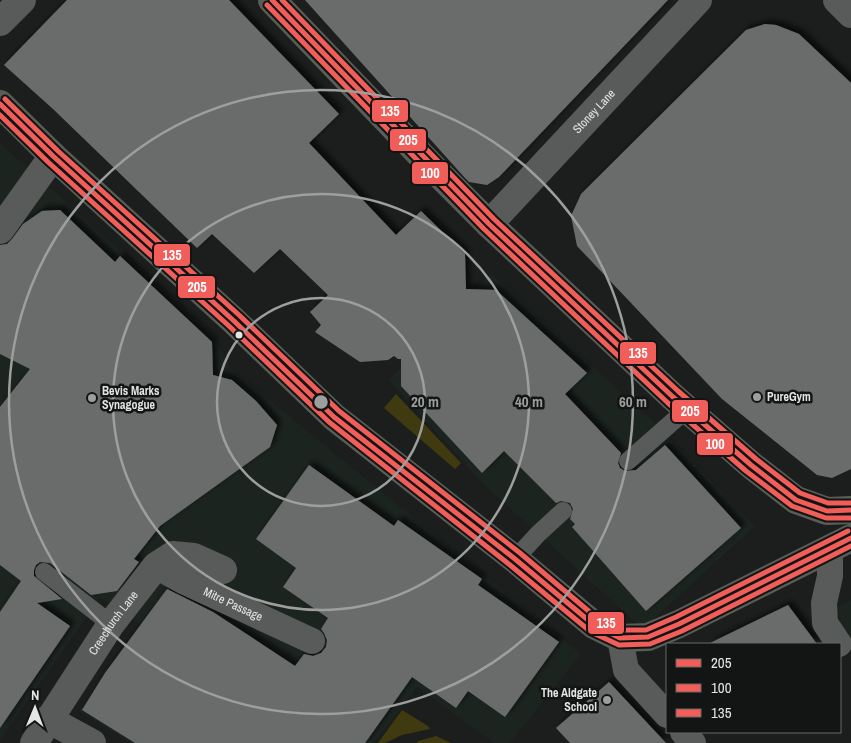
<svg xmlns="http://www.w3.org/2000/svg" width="851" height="743" viewBox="0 0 851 743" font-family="'Archivo Narrow',sans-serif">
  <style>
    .built { fill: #1c2420 }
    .green { fill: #3f3a0f }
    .building { fill: #6b6c6c; filter: url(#shadow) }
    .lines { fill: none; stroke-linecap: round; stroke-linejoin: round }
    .service { stroke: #595b5a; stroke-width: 18 }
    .pedestrian { stroke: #595b5a; stroke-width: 26 }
    .minor { stroke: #595b5a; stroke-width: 28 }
    .primary { stroke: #585e55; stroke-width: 28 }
    .bus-1-casing { stroke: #121514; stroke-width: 9 }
    .bus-2-casing { stroke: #121514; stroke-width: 9 }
    .bus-3-casing { stroke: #121514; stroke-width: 9 }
    .bus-1 { stroke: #f15d59; stroke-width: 5 }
    .bus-2 { stroke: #f15d59; stroke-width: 5 }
    .bus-3 { stroke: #f15d59; stroke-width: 5 }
    .ring { fill: none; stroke: #9d9f9e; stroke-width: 2.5 }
    .bus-dot { fill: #e3e5e3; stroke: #121514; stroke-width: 2 }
    .poi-dot { fill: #9d9f9e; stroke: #121514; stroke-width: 2 }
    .labels { text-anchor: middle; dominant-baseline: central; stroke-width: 5; stroke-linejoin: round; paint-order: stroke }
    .street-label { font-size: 12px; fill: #e3e5e3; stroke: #121514 }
    .poi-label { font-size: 12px; font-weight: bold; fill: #e3e5e3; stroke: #121514; text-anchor: start }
    .centre { fill: #9d9f9e; stroke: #121514; stroke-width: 2.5 }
    .ring-label { font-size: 15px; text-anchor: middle; font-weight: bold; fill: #9d9f9e; stroke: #121514; stroke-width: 5; stroke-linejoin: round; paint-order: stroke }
    .line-badge { stroke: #121514; stroke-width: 2 }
    .badge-label { font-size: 14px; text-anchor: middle; font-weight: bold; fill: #fff }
  </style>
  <defs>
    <filter id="shadow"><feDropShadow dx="4.5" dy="-4.5" stdDeviation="2.5" flood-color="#0009"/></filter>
  </defs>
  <rect width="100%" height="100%" fill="#1c1d1d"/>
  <path class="built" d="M0,143L213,334L231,369L581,654L510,743H494L417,687L374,743H131L79,711L141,624L100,598L0,740Z
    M491,273L660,428L755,526L643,629L484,485L389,380Z
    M851,600V641L840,628L838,607Z"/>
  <path class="green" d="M396,394L461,463L455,469L384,408Z
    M402,710L428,726L430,729L402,735L385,743H378Z
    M436,736L451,743H417L418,741Z"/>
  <path class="building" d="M67,0H229L339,114L309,143L396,235L421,211L465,254L466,289L496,290L587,373L565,394L621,453L618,463L620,468L625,471L636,470L665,445L741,528L646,611L572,527L575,524L570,519L573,509L570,503L561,501L556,503L504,451L482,473L401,386V359H398L394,356L388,360L360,362L315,332L321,325L310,312L328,295L280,249L254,273L212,234L197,248L53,109L4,65Z
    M305,0H668L499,177L487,185L469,182L465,178Z
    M765,24L776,25L799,34L851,83V469L832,478L817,475L722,399L577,246L571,216L581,194L746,30Z
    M60,210L115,262L120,256L212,342L213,375L232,380L256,401L277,425L270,447L160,526L134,559L139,562L117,591L91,595L50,563L40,562L36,565L34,570V576L62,599L37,603L70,626L0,728V612L21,581L0,565V407L30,369L0,354V245L7,244L12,239L23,224L42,211Z
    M309,465L394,526L398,520L482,579L478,585L559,642L505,717L468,691L456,708L412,677L365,743H135L82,710L105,673L167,589L213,612L295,666L304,654L313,656L321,653L326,647L327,640L324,633L321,629L328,618L283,587L296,568L256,539Z
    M788,605L817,644H708Z
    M609,682L666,743H570L556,728Z"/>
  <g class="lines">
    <path class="service" d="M628,461L687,409
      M515,559L538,534L563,511
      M44,572L111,624"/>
    <g class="pedestrian">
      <path d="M830,559V576L824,603L825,623L839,644"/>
      <path id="s1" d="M156,566L185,582L312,641"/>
      <path d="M620,638L626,670L667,715"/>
      <path d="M683,732L693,743"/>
    </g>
    <g class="minor">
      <path d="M837,0L851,14"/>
      <path d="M0,22L22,0"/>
      <path id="s2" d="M489,224L698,0"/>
      <path d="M0,230L53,156"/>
      <path d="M48,719L92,743"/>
      <path id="s3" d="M34,743L111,624L156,566L173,555L194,557L223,570"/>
    </g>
    <path class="primary" d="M272,0L438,173L489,224L673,397L751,465L796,500L827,511L851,510
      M0,104L53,156L234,321L334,417L515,559L594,625L620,638L648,637L679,624L851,538"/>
    <g class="bus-1-casing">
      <path id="bus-1" d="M272,0L489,224L673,397L751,465L796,500L827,511L851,510
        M0,104L53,156L234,321L334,417L515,559L594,625L620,638L648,637L679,624L851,538"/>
    </g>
    <g class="bus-2-casing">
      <path id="bus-2" d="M267,5L484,229L668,403L746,471L792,506L826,518H851
        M0,115L48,162L229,326L329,422L510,565L591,632L619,645L650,644L682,631L851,546"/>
    </g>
    <g class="bus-3-casing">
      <path id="bus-3" d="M282,0L494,219L678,391L756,459L800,493L828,503H851
        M5,99L58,151L239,315L339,411L520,553L598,619L622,630H646L676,617L848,531"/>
    </g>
    <use href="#bus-1" class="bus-1"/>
    <use href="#bus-2" class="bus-2"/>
    <use href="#bus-3" class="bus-3"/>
  </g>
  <g class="ring">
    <circle cx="321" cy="402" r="104"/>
    <circle cx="321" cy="402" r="208"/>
    <circle cx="321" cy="402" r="312"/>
  </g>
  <circle class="bus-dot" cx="239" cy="335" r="4.5"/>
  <g class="poi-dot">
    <circle cx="757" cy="397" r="5"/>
    <circle cx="92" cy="398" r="5"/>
    <circle cx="607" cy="700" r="5"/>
  </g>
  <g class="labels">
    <g class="street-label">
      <text stroke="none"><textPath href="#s2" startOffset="154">Stoney Lane</textPath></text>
      <text stroke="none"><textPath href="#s1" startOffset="86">Mitre Passage</textPath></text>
      <text stroke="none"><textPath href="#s3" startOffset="144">Creechurch Lane</textPath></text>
    </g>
    <g class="poi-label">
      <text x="102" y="391">Bevis Marks<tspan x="102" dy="14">Synagogue</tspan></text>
      <text x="767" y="397">PureGym</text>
      <text x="597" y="693" text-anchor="end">The Aldgate<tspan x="597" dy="14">School</tspan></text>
    </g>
  </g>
  <circle cx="321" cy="402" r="8" class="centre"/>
  <g class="ring-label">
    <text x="425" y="407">20 m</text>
    <text x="529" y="407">40 m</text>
    <text x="633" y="407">60 m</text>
  </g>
  <g class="line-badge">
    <rect x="371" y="99" width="38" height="24" rx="5" fill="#f15d59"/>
    <rect x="389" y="128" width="38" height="24" rx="5" fill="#f15d59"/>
    <rect x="411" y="161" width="38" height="24" rx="5" fill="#f15d59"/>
    <rect x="153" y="243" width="38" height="24" rx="5" fill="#f15d59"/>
    <rect x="177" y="275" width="39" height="24" rx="5" fill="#f15d59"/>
    <rect x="619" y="341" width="38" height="24" rx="5" fill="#f15d59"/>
    <rect x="671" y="399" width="38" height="24" rx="5" fill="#f15d59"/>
    <rect x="696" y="432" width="38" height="24" rx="5" fill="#f15d59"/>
    <rect x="587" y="611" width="38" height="24" rx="5" fill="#f15d59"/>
  </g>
  <g class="badge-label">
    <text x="390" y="116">135</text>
    <text x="408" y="145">205</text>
    <text x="430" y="178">100</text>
    <text x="172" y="260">135</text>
    <text x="197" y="292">205</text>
    <text x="638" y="358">135</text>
    <text x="690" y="416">205</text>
    <text x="715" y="449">100</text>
    <text x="606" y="628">135</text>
  </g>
  <rect x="666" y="643" width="175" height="90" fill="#121514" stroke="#666867"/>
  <rect x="676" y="659" width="25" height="8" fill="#f15d59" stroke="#666867"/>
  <text x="711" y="668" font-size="15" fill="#e3e5e3">205</text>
  <rect x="676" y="684" width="25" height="8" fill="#f15d59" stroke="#666867"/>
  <text x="711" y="693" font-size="15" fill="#e3e5e3">100</text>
  <rect x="676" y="709" width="25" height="8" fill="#f15d59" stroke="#666867"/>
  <text x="711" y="718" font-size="15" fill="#e3e5e3">135</text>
  <g transform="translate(35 708) rotate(1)" stroke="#121514" stroke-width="4" paint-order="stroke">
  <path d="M0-4L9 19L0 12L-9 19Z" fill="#e3e5e3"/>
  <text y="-8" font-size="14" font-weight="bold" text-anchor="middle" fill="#e3e5e3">N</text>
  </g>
</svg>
